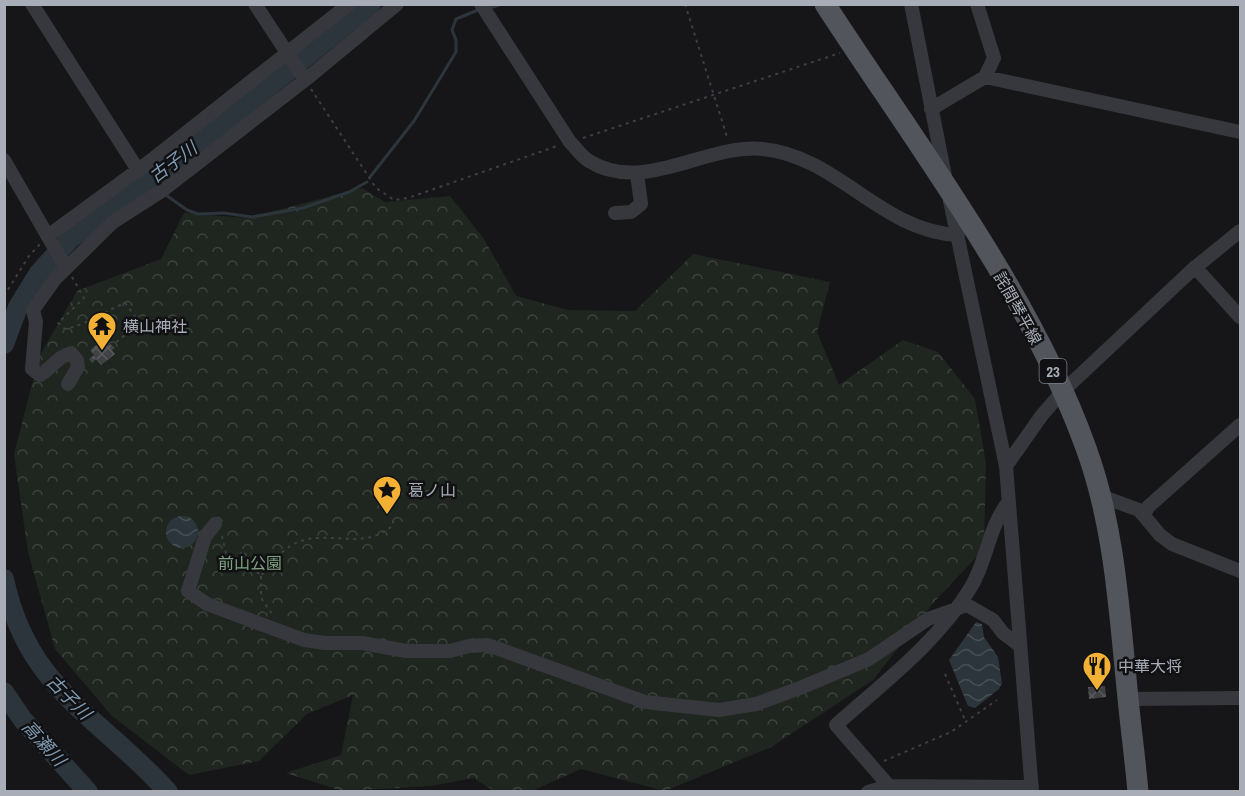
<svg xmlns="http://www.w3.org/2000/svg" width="1245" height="796" viewBox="0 0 1245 796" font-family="'Archivo Narrow','Noto Sans JP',sans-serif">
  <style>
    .forest { fill: url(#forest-crowns) }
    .water { fill: url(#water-waves) }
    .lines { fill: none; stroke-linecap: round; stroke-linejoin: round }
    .stream { stroke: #2c353c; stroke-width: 3 }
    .river { stroke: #2c353c; stroke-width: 20 }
    .building { fill: url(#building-cross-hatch) }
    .path { stroke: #3d3f44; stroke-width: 2; stroke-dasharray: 3 4.5; stroke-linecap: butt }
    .street { stroke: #37383d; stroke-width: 14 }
    .primary { stroke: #53555c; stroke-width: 21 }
    .labels { text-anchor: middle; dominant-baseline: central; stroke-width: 5; stroke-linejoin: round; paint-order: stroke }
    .shield { fill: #111113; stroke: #7b7e86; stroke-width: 1.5 }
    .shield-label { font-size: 15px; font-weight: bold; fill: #a8adb8 }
    .street-label { font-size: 16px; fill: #a8adb8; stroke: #111113 }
    .poi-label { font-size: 16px; fill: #a8adb8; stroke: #111113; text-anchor: start }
    .park-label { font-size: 16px; fill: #7fa381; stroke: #111113 }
    .water-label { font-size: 18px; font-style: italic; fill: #7f9bb3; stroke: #111113 }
  </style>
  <defs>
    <pattern id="forest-crowns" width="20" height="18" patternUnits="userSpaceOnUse" patternTransform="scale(1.5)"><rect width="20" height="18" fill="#1e261f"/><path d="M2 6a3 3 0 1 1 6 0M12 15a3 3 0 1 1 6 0" fill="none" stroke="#3c433d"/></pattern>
    <pattern id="water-waves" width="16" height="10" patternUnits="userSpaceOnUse" patternTransform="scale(1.5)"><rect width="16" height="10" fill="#2c353c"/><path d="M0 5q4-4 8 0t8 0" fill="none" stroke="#485056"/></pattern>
    <pattern id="building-cross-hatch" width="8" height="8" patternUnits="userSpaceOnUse" patternTransform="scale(1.5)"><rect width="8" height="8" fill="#404145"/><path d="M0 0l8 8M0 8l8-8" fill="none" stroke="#595a5e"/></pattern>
  </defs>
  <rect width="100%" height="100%" fill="#161618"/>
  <path class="forest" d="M362,188L385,202L450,196L484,239L516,296L568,310L635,311L693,254L830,282L817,332L839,385L903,340L938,352L975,399L986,464L984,549L934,602L873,680L771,747L665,791L581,769L532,791H494L473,778L432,786L342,791L286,773L341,755L353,695L307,714L259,761L189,775L112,716L55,649L28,552L14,454L39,357L77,291L161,259L184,213L247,218Z"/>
  <path class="water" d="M166 532a16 16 0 1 1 32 0a16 16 0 1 1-32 0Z
    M976,622L982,624L984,637L998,657L1002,683L999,689L975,708L968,706L949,660Z"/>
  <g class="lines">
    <path class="stream" d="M490,8L502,4
      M370,177L414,121L456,52V40L452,30L456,19L478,10
      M147,182L158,189
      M166,195L187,210L198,214L224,213L252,217L303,208L349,192L367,182"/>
    <path class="river" d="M4,344L18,307L39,273L70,239L209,135L371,4
      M4,579C28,691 99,715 168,792
      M4,692L23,720L88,792"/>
  </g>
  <path class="building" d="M104,339L115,348L112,350L115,354L101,365L96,359L92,363L89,359L94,355L90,350Z
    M1105,686L1106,697L1089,699L1088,687Z"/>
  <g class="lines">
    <path class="path" d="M685,4L728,140
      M311,89L376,188L394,200L408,198L557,146
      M583,138L840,53
      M72,277L84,298L58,323L65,329C86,325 105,311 125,303L140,323L114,344
      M4,296L29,256L40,244
      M222,536L227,558L232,560L244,551L251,565L261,576C272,562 285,545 304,540C335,532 366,550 393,525V516
      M261,576V598L272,614
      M945,674L965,720
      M884,761L951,732L997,700"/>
    <path class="street" d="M32,4L138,170
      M255,4L305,80
      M481,4L570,142C576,148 582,157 589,161C644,195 706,143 763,149C839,157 880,231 958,235
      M911,4L945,176
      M985,77L1240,132
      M931,109L985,77L994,58L977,4
      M4,160L66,268
      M950,201L1006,466L1032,792
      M615,213L631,212L641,204L637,173
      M48,236L149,162L349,4
      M1195,267L1240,317
      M68,384L78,367L77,360L71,353C58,356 52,368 40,375L32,369L36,322L33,310L55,279L113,222L163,190L305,80L397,4
      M1006,466L1042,415L1063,391L1192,270L1240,231
      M1098,495L1139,510L1160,535L1172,544L1240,571
      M1144,516L1148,507L1240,425
      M215,524L205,537L188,591L207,604L304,640L325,643H362L406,651H450L469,646L488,645L645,702L719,710L756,704L800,688L869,659L928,619L967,605L993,620L1003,633L1019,645
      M1129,699L1240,698
      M868,792L889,786L1032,787
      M891,792L889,786L836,725C883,683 938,642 971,587C987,561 988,529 1007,504"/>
    <path class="primary" d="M825,4C915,143 1030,292 1086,448C1114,524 1119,608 1127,688C1130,722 1135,757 1138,792"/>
  </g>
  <defs>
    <g id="temple-pin" transform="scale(1.5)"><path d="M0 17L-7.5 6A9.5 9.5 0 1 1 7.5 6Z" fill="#f2b134" stroke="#111113"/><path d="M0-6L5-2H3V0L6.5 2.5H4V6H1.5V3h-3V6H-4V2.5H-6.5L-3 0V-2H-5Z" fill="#111"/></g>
    <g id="sight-pin" transform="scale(1.5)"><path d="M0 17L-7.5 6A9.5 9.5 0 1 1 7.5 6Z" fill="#f2b134" stroke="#111113"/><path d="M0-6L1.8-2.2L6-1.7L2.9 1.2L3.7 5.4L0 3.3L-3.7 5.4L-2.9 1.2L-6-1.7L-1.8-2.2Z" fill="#111"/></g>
    <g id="restaurant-pin" transform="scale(1.5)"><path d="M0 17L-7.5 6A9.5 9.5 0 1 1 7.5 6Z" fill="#f2b134" stroke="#111113"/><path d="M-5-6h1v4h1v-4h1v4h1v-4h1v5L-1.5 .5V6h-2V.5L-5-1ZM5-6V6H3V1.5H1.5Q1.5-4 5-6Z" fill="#111"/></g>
  </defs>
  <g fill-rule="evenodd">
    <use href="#temple-pin" x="102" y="326"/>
    <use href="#sight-pin" x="387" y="490"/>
    <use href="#restaurant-pin" x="1097" y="666"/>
  </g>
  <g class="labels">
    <rect class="shield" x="1039.5" y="359" width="27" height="24" rx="4.5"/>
    <g class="shield-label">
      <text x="1053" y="371">23</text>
    </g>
    <g class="street-label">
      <text transform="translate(1018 308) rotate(61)">詫間琴平線</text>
    </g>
    <g class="poi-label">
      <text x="123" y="326">横山神社</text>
      <text x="408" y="490">葛ノ山</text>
      <text x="1118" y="666">中華大将</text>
    </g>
    <g class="park-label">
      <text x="250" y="563">前山公園</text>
    </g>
    <g class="water-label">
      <text transform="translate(173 162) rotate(-37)">古子川</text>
      <text transform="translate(69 697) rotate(45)">古子川</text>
      <text transform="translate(44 743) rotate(48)">高瀬川</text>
    </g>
  </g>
  <rect width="1245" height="796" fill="none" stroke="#a8adb8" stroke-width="12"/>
</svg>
